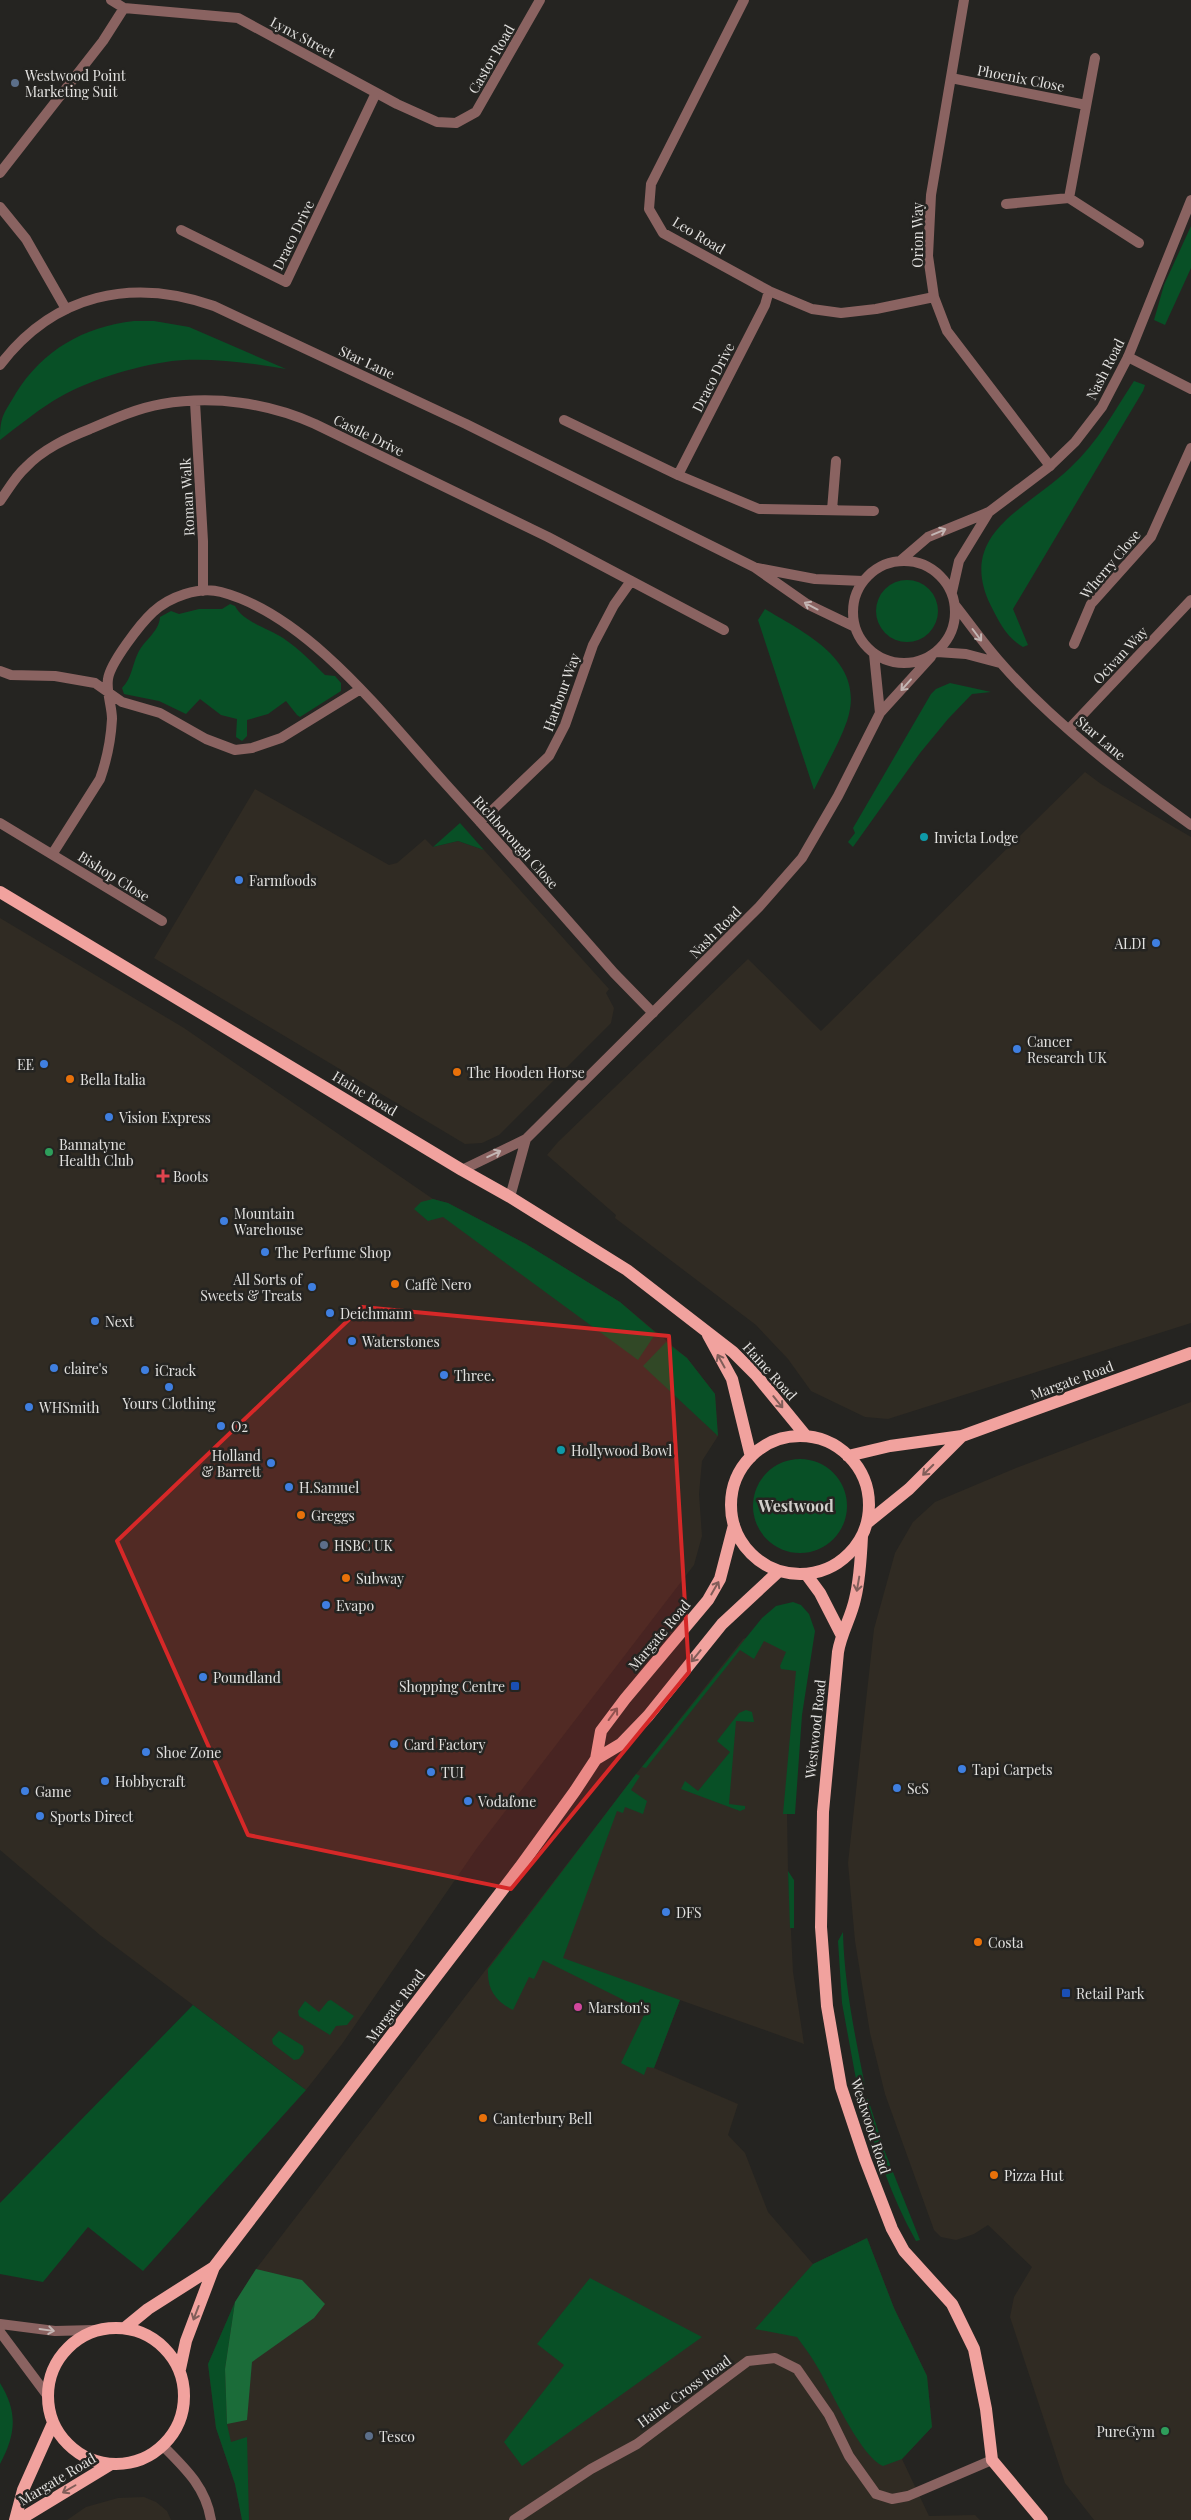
<svg xmlns="http://www.w3.org/2000/svg" width="1191" height="2520" viewBox="0 0 1191 2520" font-family="'Playfair Display',serif">
  <style>
    .built { fill: #302b23 }
    .green { fill: #085026 }
    .forest { fill: #1b6c39 }
    .lines { fill: none; stroke-linecap: round; stroke-linejoin: round }
    .minor { stroke: #8a6361; stroke-width: 10 }
    .tertiary { stroke: #8a6361; stroke-width: 10 }
    .primary { stroke: #f1a29e; stroke-width: 12 }
    .oneway { stroke: #c4b6b4 }
    .oneway2 { stroke: #815d59 }
    .marked { fill: #d62828; fill-opacity: 0.2; stroke: #d62828; stroke-width: 4; stroke-linejoin: round }
    .service-dot { fill: #5c6f8a; stroke: #252421; stroke-width: 2 }
    .culture-dot { fill: #0f9aa8; stroke: #252421; stroke-width: 2 }
    .shop-dot { fill: #3f7fe0; stroke: #252421; stroke-width: 2 }
    .food-dot { fill: #e8710a; stroke: #252421; stroke-width: 2 }
    .leisure-dot { fill: #2e9e5b; stroke: #252421; stroke-width: 2 }
    .health-dot { fill: #e0444e; stroke: #252421; stroke-width: 2 }
    .transit-dot { fill: #1a4fb4; stroke: #252421; stroke-width: 2 }
    .hotel-dot { fill: #d1479c; stroke: #252421; stroke-width: 2 }
    .labels { text-anchor: middle; dominant-baseline: central; stroke-width: 5; stroke-linejoin: round; paint-order: stroke }
    .street-label { font-size: 14px; fill: #e3e2e0; stroke: #252421 }
    .poi-label { font-size: 14px; fill: #e3e2e0; stroke: #252421; text-anchor: start }
    .quarter-label { font-size: 16px; font-weight: bold; fill: #d1cfcb; stroke: #252421 }
  </style>
  <rect width="100%" height="100%" fill="#252421"/>
  <path class="built" d="M1085,772L1101,784L1191,837V1323L888,1419L865,1417L811,1391L788,1359L756,1325L615,1218L616,1215L547,1155L558,1142L748,959L821,1031Z
    M255,789L389,865L397,863L425,839L433,847L458,841L484,850L609,989L606,993L614,1008L611,1023L499,1135L482,1143L465,1144L154,958Z
    M0,918L184,1028L433,1199L448,1203L526,1244L620,1302L687,1358L715,1394L718,1436L702,1461L699,1494L702,1536L694,1565L477,1848L342,2044L306,2090L100,1935L0,1850Z
    M1191,1402V2520H1094L1065,2483L1010,2317L1014,2297L1032,2267L988,2225L974,2234L956,2240L941,2237L934,2230L885,2094L870,2033L855,1941L848,1863L874,1629L895,1553L913,1522L935,1502L1016,1468Z
    M798,1618L795,1726L787,1814L788,1871L793,1972L804,2044L680,2000L654,2068L738,2104L728,2135L745,2153L768,2212L813,2264L867,2238L894,2308L927,2376L932,2427L902,2459L929,2516L975,2515L980,2520H242L235,2484L216,2428L208,2364L235,2302L256,2269L636,1774L743,1639Z
    M144,2497L156,2502L167,2511L171,2520H67L86,2507L118,2498Z"/>
  <path class="green" d="M1191,226V268L1165,325L1154,320L1164,285Z
    M134,321H154L189,327L286,369C253,363 205,357 172,361C132,367 87,380 53,401C34,413 17,427 0,440C0,415 4,414 16,393C43,350 83,327 134,321Z
    M1134,381L1145,385L1143,391L1013,609L1028,645L1023,647C1007,638 999,622 991,606C955,533 1028,509 1071,467C1097,443 1115,410 1134,381Z
    M876 611a31 31 0 1 1 62 0a31 31 0 1 1-62 0Z
    M230,604L235,606C243,622 268,628 283,638C299,649 312,662 325,675L335,676L341,683V691L300,717L297,715L286,701L268,714L247,720V736L242,741L236,737L237,719L221,715L200,699L186,714L159,701L124,694L122,688C132,678 132,665 138,653C145,639 159,632 160,617L171,611L179,614L199,609H222Z
    M765,609C806,634 867,661 847,721C839,744 825,767 814,790L758,620Z
    M950,683L991,692L972,694L948,719L920,753L853,847L848,842L855,833L853,828L856,823L931,694L936,689Z
    M460,823L484,850L458,841L433,847Z
    M433,1199L448,1203L526,1244L620,1302L656,1333L638,1360L443,1217L428,1221L414,1209L421,1202Z
    M666,1342L687,1358L715,1394L718,1436L643,1366Z
    M753 1506a47 47 0 1 1 94 0a47 47 0 1 1-94 0Z
    M793,1602L801,1605L809,1614L815,1631L802,1715L795,1814H783L796,1671L781,1669L780,1666L786,1652L764,1641L754,1659L740,1650L646,1768L642,1767L762,1618L776,1606Z
    M746,1710L752,1712L754,1722L736,1721L729,1804L745,1806V1809L740,1811L681,1789L685,1781L698,1791L730,1752L717,1741L739,1713Z
    M636,1774L640,1776L631,1790L647,1801L643,1814L625,1807L623,1813L617,1811L563,1958L680,2000L654,2068L647,2067L644,2075L621,2063L646,2011L543,1960L534,1979L529,1977L513,2010C495,2001 487,1989 488,1969Z
    M788,1871L794,1880V1928H790Z
    M843,1932C844,1983 855,2036 865,2086L858,2090L842,2003L838,1941Z
    M331,2000L354,2016L347,2025L336,2026L330,2035L299,2016L298,2011L305,2001L319,2012L328,2001Z
    M193,2005L306,2090L143,2271L88,2227L43,2282L0,2274V2203Z
    M279,2031L303,2046L304,2052L299,2059L294,2060L273,2044L272,2039Z
    M868,2099L885,2152L920,2240L916,2241C891,2197 876,2149 861,2101Z
    M867,2238L894,2308L927,2376L932,2427L902,2459L883,2466C859,2455 830,2387 815,2363C810,2354 803,2346 797,2337L755,2329L813,2264Z
    M590,2278L702,2337L522,2466L504,2442L564,2365L537,2344Z
    M235,2302L225,2369L227,2424L231,2442L247,2437L249,2520H242L235,2484L216,2428L208,2364Z
    M0,2383C18,2412 16,2434 0,2464Z"/>
  <path class="forest" d="M256,2269L302,2280L325,2304L314,2318L252,2362L247,2420L227,2424L225,2369L235,2302Z"/>
  <g class="lines">
    <path class="minor" d="M111,0L124,8L238,18L397,104L437,122L456,123L476,112L540,0
      M744,0L651,184L649,209L663,233L769,291L812,309L841,313L876,309L934,297
      M964,0L931,195L928,256L934,297L947,331L1050,466
      M951,78L1086,105
      M0,173L103,41L124,8
      M1069,198L1095,58
      M1006,204L1069,198L1139,243
      M0,207L26,239L66,309
      M181,230L286,282L376,93
      M1128,357L1191,389
      M195,402L203,541V591
      M564,420L678,475L759,509L874,511
      M678,475L765,305L769,291
      M0,501C8,490 15,477 25,468C43,449 67,438 90,429C113,419 138,408 162,404C214,395 268,403 315,424L548,537L724,630
      M832,510L836,461
      M1074,644L1091,604L1151,537L1191,448
      M0,671L11,675L55,676L95,683L122,702L160,713L206,739L235,750L252,748L281,738L359,690
      M1069,729L1191,600
      M480,822L549,756L565,725L593,645L614,605L631,581
      M0,823L162,921
      M53,853L100,779C106,762 111,738 112,719C112,706 106,692 108,679C110,663 141,623 153,612C169,597 199,586 221,592C308,615 385,717 444,782C501,845 558,909 614,973L653,1013
      M0,2324L55,2331L94,2330
      M0,2332L47,2395
      M164,2447C186,2469 206,2488 211,2520
      M514,2520L591,2469L637,2444L748,2361L775,2358L797,2369L829,2415L849,2456L876,2494L892,2499L908,2496L992,2460"/>
    <path class="tertiary" d="M0,365C54,294 132,277 214,306L466,424L754,567L807,604L855,627
      M853 612a51 51 0 1 1 102 0a51 51 0 1 1-102 0Z
      M900,561L928,537L989,512L1050,466L1075,442L1102,407L1128,357L1191,200
      M757,568L815,579L863,581
      M952,592L959,561L989,512
      M955,605C970,624 984,644 1000,662C1053,723 1126,778 1191,825
      M937,652L966,654L1000,663
      M874,654L880,713
      M462,1170L526,1139L759,907L802,858L838,796L880,713L931,657
      M510,1197L526,1139"/>
    <path class="primary" d="M0,892L462,1170L510,1197L627,1270L733,1352L756,1375L806,1436
      M708,1335L732,1379L751,1457
      M731 1505a69 69 0 1 1 138 0a69 69 0 1 1-138 0Z
      M848,1456L890,1446L962,1436L1191,1353
      M867,1523L909,1489L962,1436
      M862,1536C861,1557 860,1579 855,1599C851,1618 841,1633 838,1652L823,1812L821,1927L827,2006L841,2087L865,2159L892,2229L904,2251L952,2304L974,2349L986,2409L992,2460L1042,2520
      M806,1574L820,1593L841,1634
      M596,1759L621,1744L648,1716L722,1624L779,1571
      M126,2327L148,2309L214,2267
      M48 2396a68 68 0 1 1 136 0a68 68 0 1 1-136 0Z
      M180,2369L186,2341L214,2267L520,1867L575,1791L596,1759L601,1731L625,1699L708,1600L720,1579L734,1525
      M15,2520L23,2490L53,2423
      M19,2520L111,2464"/>
  </g>
  <defs><path id="oneway-shaft" d="M-6 0H5M1.5-3L5.5 0L1.5 3" fill="none" stroke-width="1.6" stroke-linecap="round" stroke-linejoin="round" transform="scale(1.25)"/></defs>
  <g class="oneway">
    <use href="#oneway-shaft" transform="translate(939 532) rotate(-23)"/>
    <use href="#oneway-shaft" transform="translate(811 606) rotate(-152)"/>
    <use href="#oneway-shaft" transform="translate(977 635) rotate(53)"/>
    <use href="#oneway-shaft" transform="translate(906 685) rotate(132)"/>
    <use href="#oneway-shaft" transform="translate(494 1154) rotate(-25)"/>
    <use href="#oneway-shaft" transform="translate(47 2330) rotate(8)"/>
  </g>
  <g class="oneway2">
    <use href="#oneway-shaft" transform="translate(721 1361) rotate(-119)"/>
    <use href="#oneway-shaft" transform="translate(778 1402) rotate(51)"/>
    <use href="#oneway-shaft" transform="translate(928 1470) rotate(135)"/>
    <use href="#oneway-shaft" transform="translate(858 1584) rotate(100)"/>
    <use href="#oneway-shaft" transform="translate(715 1588) rotate(-60)"/>
    <use href="#oneway-shaft" transform="translate(696 1656) rotate(129)"/>
    <use href="#oneway-shaft" transform="translate(613 1714) rotate(-54)"/>
    <use href="#oneway-shaft" transform="translate(196 2313) rotate(111)"/>
    <use href="#oneway-shaft" transform="translate(69 2489) rotate(150)"/>
  </g>
  <path class="marked" d="M362,1307L669,1336L689,1672L511,1889L248,1835L117,1541Z"/>
  <g class="service-dot">
    <circle cx="15" cy="83" r="5"/>
    <circle cx="324" cy="1545" r="5"/>
    <circle cx="369" cy="2436" r="5"/>
  </g>
  <g class="culture-dot">
    <circle cx="924" cy="837" r="5"/>
    <circle cx="561" cy="1450" r="5"/>
  </g>
  <g class="shop-dot">
    <circle cx="239" cy="880" r="5"/>
    <circle cx="1156" cy="943" r="5"/>
    <circle cx="1017" cy="1049" r="5"/>
    <circle cx="44" cy="1064" r="5"/>
    <circle cx="109" cy="1117" r="5"/>
    <circle cx="224" cy="1221" r="5"/>
    <circle cx="265" cy="1252" r="5"/>
    <circle cx="312" cy="1287" r="5"/>
    <circle cx="330" cy="1313" r="5"/>
    <circle cx="95" cy="1321" r="5"/>
    <circle cx="352" cy="1341" r="5"/>
    <circle cx="54" cy="1368" r="5"/>
    <circle cx="145" cy="1370" r="5"/>
    <circle cx="444" cy="1375" r="5"/>
    <circle cx="169" cy="1387" r="5"/>
    <circle cx="29" cy="1407" r="5"/>
    <circle cx="221" cy="1426" r="5"/>
    <circle cx="271" cy="1463" r="5"/>
    <circle cx="289" cy="1487" r="5"/>
    <circle cx="326" cy="1605" r="5"/>
    <circle cx="203" cy="1677" r="5"/>
    <circle cx="394" cy="1744" r="5"/>
    <circle cx="146" cy="1752" r="5"/>
    <circle cx="962" cy="1769" r="5"/>
    <circle cx="431" cy="1772" r="5"/>
    <circle cx="105" cy="1781" r="5"/>
    <circle cx="897" cy="1788" r="5"/>
    <circle cx="25" cy="1791" r="5"/>
    <circle cx="468" cy="1801" r="5"/>
    <circle cx="40" cy="1816" r="5"/>
    <circle cx="666" cy="1912" r="5"/>
  </g>
  <g class="food-dot">
    <circle cx="457" cy="1072" r="5"/>
    <circle cx="70" cy="1079" r="5"/>
    <circle cx="395" cy="1284" r="5"/>
    <circle cx="301" cy="1515" r="5"/>
    <circle cx="346" cy="1578" r="5"/>
    <circle cx="978" cy="1942" r="5"/>
    <circle cx="483" cy="2118" r="5"/>
    <circle cx="994" cy="2175" r="5"/>
  </g>
  <g class="leisure-dot">
    <circle cx="49" cy="1152" r="5"/>
    <circle cx="1165" cy="2431" r="5"/>
  </g>
  <path class="health-dot" d="M160.5 1168.5h5v5h5v5h-5v5h-5v-5h-5v-5h5z"/>
  <g class="transit-dot">
    <rect x="510" y="1681" width="10" height="10" rx="2.5"/>
    <rect x="1061" y="1988" width="10" height="10" rx="2.5"/>
  </g>
  <circle class="hotel-dot" cx="578" cy="2007" r="5"/>
  <g class="labels">
    <g class="street-label">
      <text transform="translate(303 37) rotate(28)">Lynx Street</text>
      <text transform="translate(491 59) rotate(-60)">Castor Road</text>
      <text transform="translate(1021 78) rotate(11)">Phoenix Close</text>
      <text transform="translate(293 235) rotate(-64)">Draco Drive</text>
      <text transform="translate(699 235) rotate(31)">Leo Road</text>
      <text transform="translate(917 235) rotate(-90)">Orion Way</text>
      <text transform="translate(367 362) rotate(25)">Star Lane</text>
      <text transform="translate(1105 369) rotate(-63)">Nash Road</text>
      <text transform="translate(713 377) rotate(-63)">Draco Drive</text>
      <text transform="translate(369 435) rotate(26)">Castle Drive</text>
      <text transform="translate(187 497) rotate(-93)">Roman Walk</text>
      <text transform="translate(1110 564) rotate(-50)">Wherry Close</text>
      <text transform="translate(1120 655) rotate(-47)">Ocivan Way</text>
      <text transform="translate(561 692) rotate(-70)">Harbour Way</text>
      <text transform="translate(1101 738) rotate(40)">Star Lane</text>
      <text transform="translate(516 842) rotate(48)">Richborough Close</text>
      <text transform="translate(114 876) rotate(32)">Bishop Close</text>
      <text transform="translate(715 932) rotate(-45)">Nash Road</text>
      <text transform="translate(365 1093) rotate(31)">Haine Road</text>
      <text transform="translate(770 1371) rotate(48)">Haine Road</text>
      <text transform="translate(1072 1380) rotate(-20)">Margate Road</text>
      <text transform="translate(659 1635) rotate(-50)">Margate Road</text>
      <text transform="translate(815 1729) rotate(-84)">Westwood Road</text>
      <text transform="translate(395 2006) rotate(-53)">Margate Road</text>
      <text transform="translate(871 2126) rotate(72)">Westwood Road</text>
      <text transform="translate(684 2391) rotate(-36)">Haine Cross Road</text>
      <text transform="translate(57 2479) rotate(-31)">Margate Road</text>
    </g>
    <g class="poi-label">
      <text x="25" y="75">Westwood Point<tspan x="25" dy="16">Marketing Suit</tspan></text>
      <text x="934" y="837">Invicta Lodge</text>
      <text x="249" y="880">Farmfoods</text>
      <text x="1146" y="943" text-anchor="end">ALDI</text>
      <text x="1027" y="1041">Cancer<tspan x="1027" dy="16">Research UK</tspan></text>
      <text x="34" y="1064" text-anchor="end">EE</text>
      <text x="467" y="1072">The Hooden Horse</text>
      <text x="80" y="1079">Bella Italia</text>
      <text x="119" y="1117">Vision Express</text>
      <text x="59" y="1144">Bannatyne<tspan x="59" dy="16">Health Club</tspan></text>
      <text x="173" y="1176">Boots</text>
      <text x="234" y="1213">Mountain<tspan x="234" dy="16">Warehouse</tspan></text>
      <text x="275" y="1252">The Perfume Shop</text>
      <text x="302" y="1279" text-anchor="end">All Sorts of<tspan x="302" dy="16">Sweets &amp; Treats</tspan></text>
      <text x="405" y="1284">Caffè Nero</text>
      <text x="340" y="1313">Deichmann</text>
      <text x="105" y="1321">Next</text>
      <text x="362" y="1341">Waterstones</text>
      <text x="64" y="1368">claire's</text>
      <text x="155" y="1370">iCrack</text>
      <text x="454" y="1375">Three.</text>
      <text x="169" y="1403" text-anchor="middle">Yours Clothing</text>
      <text x="39" y="1407">WHSmith</text>
      <text x="231" y="1426">O2</text>
      <text x="571" y="1450">Hollywood Bowl</text>
      <text x="261" y="1455" text-anchor="end">Holland<tspan x="261" dy="16">&amp; Barrett</tspan></text>
      <text x="299" y="1487">H.Samuel</text>
      <text x="311" y="1515">Greggs</text>
      <text x="334" y="1545">HSBC UK</text>
      <text x="356" y="1578">Subway</text>
      <text x="336" y="1605">Evapo</text>
      <text x="213" y="1677">Poundland</text>
      <text x="505" y="1686" text-anchor="end">Shopping Centre</text>
      <text x="404" y="1744">Card Factory</text>
      <text x="156" y="1752">Shoe Zone</text>
      <text x="972" y="1769">Tapi Carpets</text>
      <text x="441" y="1772">TUI</text>
      <text x="115" y="1781">Hobbycraft</text>
      <text x="907" y="1788">ScS</text>
      <text x="35" y="1791">Game</text>
      <text x="478" y="1801">Vodafone</text>
      <text x="50" y="1816">Sports Direct</text>
      <text x="676" y="1912">DFS</text>
      <text x="988" y="1942">Costa</text>
      <text x="1076" y="1993">Retail Park</text>
      <text x="588" y="2007">Marston's</text>
      <text x="493" y="2118">Canterbury Bell</text>
      <text x="1004" y="2175">Pizza Hut</text>
      <text x="1155" y="2431" text-anchor="end">PureGym</text>
      <text x="379" y="2436">Tesco</text>
    </g>
    <g class="quarter-label">
      <text x="796" y="1505">Westwood</text>
    </g>
  </g>
</svg>
